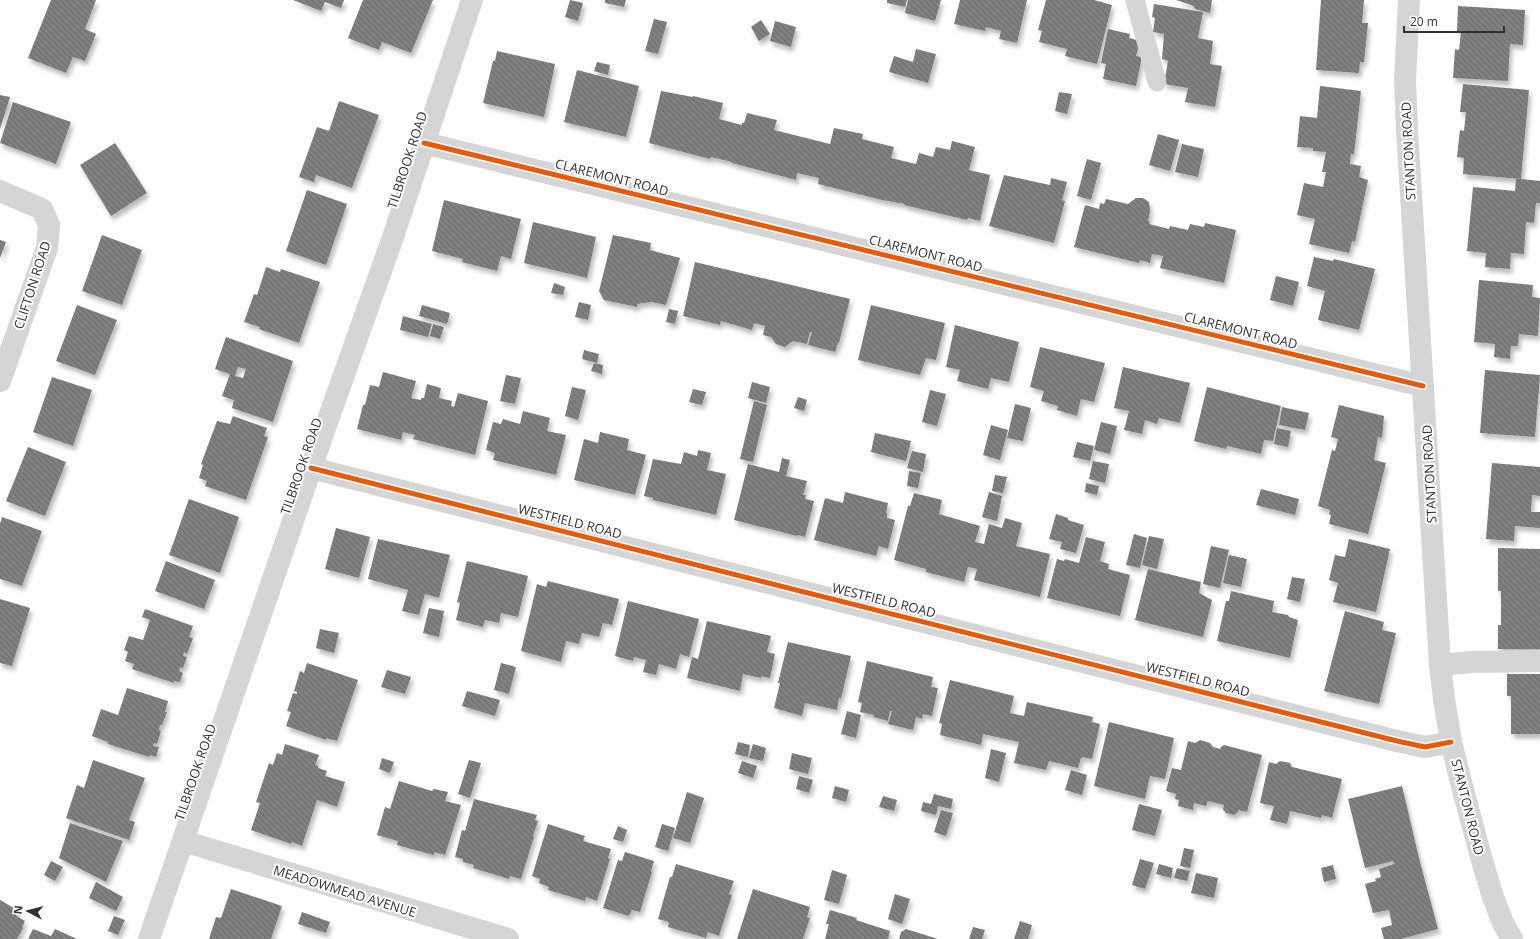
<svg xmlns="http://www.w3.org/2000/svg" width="1540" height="939" viewBox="0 0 1540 939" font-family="'Open Sans',sans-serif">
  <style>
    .building { fill: url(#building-back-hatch); fill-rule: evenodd; filter: url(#shadow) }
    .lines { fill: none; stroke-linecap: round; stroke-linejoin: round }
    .lane { stroke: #d5d5d5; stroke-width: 19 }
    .street { stroke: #d5d5d5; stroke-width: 22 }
    .cycleway-casing { stroke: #fff; stroke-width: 8 }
    .cycleway { stroke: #e8590c; stroke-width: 5 }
    .labels { text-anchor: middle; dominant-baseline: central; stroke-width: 4; stroke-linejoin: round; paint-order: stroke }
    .street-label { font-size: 13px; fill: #313131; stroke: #fff }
  </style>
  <defs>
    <pattern id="building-back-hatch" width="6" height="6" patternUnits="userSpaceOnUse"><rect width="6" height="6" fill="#808080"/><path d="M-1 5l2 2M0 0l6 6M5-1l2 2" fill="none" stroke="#696969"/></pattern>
    <filter id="shadow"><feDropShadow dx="2.5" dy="4.5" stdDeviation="2" flood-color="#0004"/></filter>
  </defs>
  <rect width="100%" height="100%" fill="#fff"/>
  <path class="building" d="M51,0H96L85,29L96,34L85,61L73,57L66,73L28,58Z
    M293,0H344L341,8L325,2L321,11Z
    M363,0H433L411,53L382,42L379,50L348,38Z
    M570,0L583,3L578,21L565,17Z
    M605,0H626L624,7L605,3Z
    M887,0H907L905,7L887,3Z
    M908,0H941L935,21L905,13Z
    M960,0H1027L1017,43L999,39L1001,31L986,27L985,31L954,24Z
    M1046,0H1094L1112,5L1097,64L1065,56L1067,49L1039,42L1042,31L1038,30Z
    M1176,0H1212L1210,13L1195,9L1194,6Z
    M1321,0H1364L1362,23H1368L1364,62H1360L1359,73L1316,70Z
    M1154,4L1203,12L1198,38L1213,41L1210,64L1222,66L1215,107L1185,102L1188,88L1164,84L1168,61L1162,59L1164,34L1153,32L1155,18L1152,17Z
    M1458,6L1525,10L1523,45L1510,44L1508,81L1453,78L1455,49L1459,50L1461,32H1457Z
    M654,19L667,22L658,54L645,51Z
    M761,20L770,34L759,41L751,27Z
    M775,21L796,27L791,47L770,41Z
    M1108,29L1130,34L1129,38L1140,41L1136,56L1142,57L1136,86L1103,79L1106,64L1101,63Z
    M916,49L936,54L928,83L889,72L894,56L913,62Z
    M497,51L555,64L544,117L483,103L493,61H495Z
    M597,62L610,65L608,75L594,71Z
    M577,70L639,86L626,137L564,122Z
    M1463,84L1529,90L1521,179L1540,181V203H1536L1534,223L1526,222L1524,254L1511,253L1510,269L1485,267L1486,253L1467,251L1473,187L1515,191L1516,179H1521L1463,174L1464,158L1457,157L1460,130L1464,131L1466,112H1460Z
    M1320,86L1361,91L1354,154H1351L1350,164L1361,166L1359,177L1368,180L1355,242L1352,241L1349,253L1309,244L1315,219L1297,215L1304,183L1323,187L1326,172H1322L1326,152L1313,151V148L1297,147L1300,116L1317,118Z
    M661,91L693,97V96L723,103L719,119L742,125V123H744L747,113L777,120L774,130L830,144L834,128L863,134L862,139L894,147L891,158L916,164L919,153L933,157L936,147L950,150L952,141L975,147L969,170L990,175L980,221L968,218L967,220L904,205L905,204L882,200L818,184L819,178L797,173L796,180L732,163V162L711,157L710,159L649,143Z
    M1059,92L1072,94L1067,114L1055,111Z
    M0,95L10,97L0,129Z
    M339,101L379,115L352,188L316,175L314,182L299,177L317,127L329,131Z
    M13,102L71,122L56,164L0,143Z
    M1158,134L1179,140L1170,171L1149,165Z
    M115,143L147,193L111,216L80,165Z
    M1182,144L1204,149L1198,177L1175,172Z
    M1087,159L1101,163L1091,200L1077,196Z
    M1004,175L1050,185L1051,178L1067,182L1062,200L1065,201L1054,243L989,226Z
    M307,190L347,204L326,265L286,251Z
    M1136,198H1143L1149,202L1150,211L1148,221L1150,222L1149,224L1169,229L1170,226L1188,230L1190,224L1204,227L1205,223L1236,230L1224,283L1160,268L1163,256L1152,254L1150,263L1140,260L1139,263L1074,247L1085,205L1099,209L1100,203L1104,204L1106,199L1128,204Z
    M444,200L521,219L511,259L501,256L497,271L462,262L463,259L432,251Z
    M533,222L596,237L587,278L524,263Z
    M102,235L142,250L122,305L82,291Z
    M613,235L651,243L650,250L680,258L666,305L651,302L637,304V307L604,300L599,291Z
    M0,240L6,242L0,258Z
    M1314,257L1333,261L1334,259L1375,269L1359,330L1318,320L1325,291L1307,286Z
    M695,262L850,299L839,343H838L835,352L808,345L812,332H810L807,344L793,341L785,347L776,344L771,337L763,335L765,326L754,323L752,330L721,321L720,325L683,316Z
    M266,267L280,272L281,269L320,282L299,343L259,329L260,327L244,322L254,294L257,295Z
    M1276,276L1299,282L1293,306L1270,300Z
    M1479,280L1533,285L1532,297L1540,298L1538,336L1519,334L1518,346H1511L1510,359L1494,357L1495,344L1474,342Z
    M554,283L565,287L563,295L551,293Z
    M579,302L591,305L588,320L575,317Z
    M77,305L117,320L95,375L56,361Z
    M422,305L450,313L447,324L419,316Z
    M871,305L945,323L936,360L926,358L920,375L858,360Z
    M669,309L678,311L675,324L666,322Z
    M403,316L432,324L428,337L400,330Z
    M433,324L444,327L440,339L430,336Z
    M955,325L1019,342L1009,382L991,378L988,389L957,381L960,370L946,367Z
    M226,337L293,361L273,422L232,408L234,400L222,396L230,374L215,369ZM238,367L246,369L243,378L235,376Z
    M1040,347L1105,363L1094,402L1081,399L1077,416L1057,410L1058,406L1041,401L1044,391L1030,387Z
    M584,350L599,354L597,363L582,359Z
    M594,363L603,365L602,374L591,371Z
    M1123,367L1190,383L1180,423L1159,418L1157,424L1145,420L1142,434L1124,430L1129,411L1114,408Z
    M1485,370L1540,375L1535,437L1480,433Z
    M383,372L416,381L411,398L421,400V398H424L427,384L441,388L439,398L452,401L451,406L454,407L458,393L488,401L475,455L413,439L415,435L403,432L401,440L357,429L363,405H365L370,385L379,387Z
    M506,375L521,378L515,404L500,401Z
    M52,377L92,390L73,446L33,432Z
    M752,382L770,387L766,403L748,398Z
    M572,387L586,390L578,420L565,416Z
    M1207,387L1281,406L1273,441L1264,440L1261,454L1227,446L1226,449L1194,441Z
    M693,389L706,392L702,405L689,402Z
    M930,390L946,394L937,426L922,422Z
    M798,397L807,400L804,411L794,408Z
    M754,401L767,405L753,462L740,459Z
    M1015,404L1031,408L1023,441L1007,438Z
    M1339,405L1384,416L1382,438L1378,437L1374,460L1386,463L1368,534L1329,524L1331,515L1329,514L1330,510L1318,506L1332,450L1335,451L1338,439L1331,437Z
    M1282,407L1309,413L1305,430L1279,425Z
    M523,411L550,418L547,431L566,435L556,475L493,460L495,453L486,450L493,422L501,424L503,419L520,424Z
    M233,416L267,428L264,436L268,437L246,500L205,486L207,481L199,478L203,465L201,464L217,421L230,424Z
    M1101,422L1117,426L1110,454L1094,450Z
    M991,425L1008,430L1000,460L983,455Z
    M1277,428L1291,431L1288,447L1274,444Z
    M600,432L629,439L627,450L646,455L635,495L574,480L584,439L598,443Z
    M875,433L911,441L906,461L871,452Z
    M1077,442L1094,446L1090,461L1073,457Z
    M28,447L66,462L45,516L6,501Z
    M698,450L711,453L707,470L726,474L716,515L653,500V498L644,496L653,459L681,464L684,452L697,456Z
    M912,451L926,454L923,472L907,468Z
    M782,458L790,460L786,476L807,481L803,495H806L805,499L814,501L805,537L798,535L797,536L734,520L748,464L779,472Z
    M1093,461L1109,464L1105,483L1089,479Z
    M1492,463L1540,467V496L1532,495L1531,512H1540V528L1515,526L1514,541L1486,539Z
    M909,471L921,473L918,488L907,486Z
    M995,475L1007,477L1003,493L992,491Z
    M1086,483L1099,486L1097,495L1085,492Z
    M1261,489L1299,499L1295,515L1256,505Z
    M845,492L888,503L886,513H887V518L895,520L888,549L879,546L876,556L814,540L825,498L843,503Z
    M989,492L1002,496L997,521L982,517Z
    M914,493L942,500L939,514L980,526L975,542L984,544L989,524L1002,528L1005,518L1022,523L1016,546L1050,554L1040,597L974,580L977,569L968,567L964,582L926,572V569L894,560L908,506H910Z
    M189,499L239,517L220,573L169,555Z
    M1056,514L1068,518V520L1084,525L1076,553L1060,549L1062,542L1049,539Z
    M2,517L42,531L22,586L0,579V524Z
    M336,528L370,537L359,578L325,569Z
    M1134,534L1147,538L1140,568L1126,565Z
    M1149,536L1164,539L1157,569L1142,565Z
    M1086,537L1105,542L1100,561L1109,564L1108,569L1130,575L1120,616L1047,598L1057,559L1064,561L1065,559L1079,563Z
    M378,539L450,555L439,598L425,594L419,615L402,611L408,590L368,579Z
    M1349,539L1390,549L1376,612L1333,602L1338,583L1329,580L1332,567L1335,555L1345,557Z
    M1211,546L1229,550L1220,588L1203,584Z
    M1498,548L1540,549V649H1498V625H1501V591H1498Z
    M1229,555L1247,559L1241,587L1223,583Z
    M166,561L215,580L204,609L155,591Z
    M467,561L528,576L518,617L501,613L499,623L485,620L483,627L456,620L460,603L457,602Z
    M1148,569L1201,582L1199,593L1212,600L1203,637L1135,620Z
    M1292,577L1305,579L1300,602L1287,599Z
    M548,581L619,599L612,625L603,623L599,637L582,633L579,644L566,641L561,662L521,651L537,584L546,587Z
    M1231,591L1274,601L1272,612L1288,615L1289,617L1298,620L1290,658L1217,641L1226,601H1229Z
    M0,599L30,608L12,666L0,663Z
    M628,601L699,619L689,657L680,654L676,669L659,664L656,675L643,672L646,660L634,657L633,661L615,656Z
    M429,608L444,611L439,637L423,633Z
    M145,609L193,626L189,637L193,638L187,654L184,652L183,656L187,657L183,668L180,667L179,671L183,673L180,682L174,681V683L132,669L134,664L125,661L128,652L124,650L129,636L143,640L150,620L142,617Z
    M1345,611L1384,622L1382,630L1396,633L1379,704L1324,691Z
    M707,621L771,636L767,652L775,654L770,678L761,676V678L743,674L740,691L687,678L692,657L698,659Z
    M320,629L339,633L334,653L316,648Z
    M788,642L851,656L841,699L839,698L837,710L805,703L802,716L774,708L780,683H778Z
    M867,661L933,677L931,687L938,688L932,716L923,714L922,719L916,717L913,730L888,724L892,711H890L888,721L873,717L874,715L860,712L862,703L858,702Z
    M307,663L358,680L337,741L326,738V740L286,726L291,712L287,711L293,693L297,694V692L294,691L300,671L304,673Z
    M501,663L516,667L509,694L494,690Z
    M387,670L411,677L405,694L381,687Z
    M1507,674H1540V734H1511V696H1507Z
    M950,680L1014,696L1010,713L1024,716L1027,702L1093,717L1092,722L1100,724L1092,759L1083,757L1081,758L1078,768L1049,761L1046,770L1014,763L1019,742L983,734L981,745L940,735L942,724L939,723Z
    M127,688L168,701L165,712H167L162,725H160L159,730L161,731L157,744L154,743L153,746L159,747L156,757L150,755L149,757L108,744V742L92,736L101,709L118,715Z
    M467,691L500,700L495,716L462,706Z
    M847,711L861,715L856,738L841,734Z
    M1109,722L1174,738L1165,779L1150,776L1145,799L1094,786Z
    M1200,740L1210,743L1213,747L1220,749L1221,747L1224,745L1262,755L1247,812L1238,810V812L1234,815L1226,813L1223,809L1224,805L1208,801L1206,806L1194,803L1193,810L1178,806L1179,800L1175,799L1176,794L1166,791L1172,768L1181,770L1188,741L1195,743Z
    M738,742L750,745L748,757L735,754Z
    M285,744L319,755L315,765L318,766V768L327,771L325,776L345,782L337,807L317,800L302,846L292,842L291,844L251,830L260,803L256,802L269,763L273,765L277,753L282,755Z
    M753,744L766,748L763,761L749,758Z
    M991,749L1006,753L999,782L985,778Z
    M792,753L812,758L808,774L789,769Z
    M382,758L394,762L390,773L379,769Z
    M93,760L145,778L129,820L135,822L129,840L66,818L77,785L84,788Z
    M469,760L481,763L470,798L458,794Z
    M742,761L757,766L753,778L738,773Z
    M1280,761L1290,763L1292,767L1342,779L1332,818L1322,815L1321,818L1290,811L1287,824L1270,820L1274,806L1260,803L1269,762L1276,764Z
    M1071,770L1087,775L1082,795L1065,790Z
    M799,776L813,780L809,793L796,789Z
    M399,781L432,791L434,789L448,792L445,801L461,805L445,855L434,852V855L415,850L397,845L398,841L377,835L385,807L390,809Z
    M835,786L849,790L846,802L832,798Z
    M1402,786L1419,858L1438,929L1401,939H1384L1381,928L1392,925L1389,910L1373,913L1365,884L1376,881L1375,879L1381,877L1379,869L1394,864L1393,861L1365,868L1348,799Z
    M687,792L704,798L690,843L673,838Z
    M934,794L953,799L951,809L938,806L936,815L921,811L923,802L931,804Z
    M883,796L897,800L894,811L879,807Z
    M474,799L537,815L535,820L538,821L533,836L534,837L521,879L510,876L509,879L473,868L474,865L463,862V859L455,857L462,830L465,831Z
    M1139,804L1162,810L1155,836L1132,830Z
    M941,810L953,813L946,836L934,832Z
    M70,823L123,841L106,882L59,858Z
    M548,824L585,836L583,841L611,849L608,858L610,859L597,901L586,897L585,901L548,890L549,887L539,883L540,879L532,876Z
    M662,824L675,828L668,851L655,847Z
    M618,826L627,830L623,842L613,839Z
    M1184,848L1194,850L1190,868L1180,866Z
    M625,852L654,861L651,871L652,872L640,912L632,910L629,916L603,908L618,860L622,861Z
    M1140,859L1154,863L1145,889L1132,885Z
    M51,861L63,867L55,881L44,875Z
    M676,864L734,881L729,894L732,895L719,936L708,932L706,938L668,927L669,922L658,919L670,877H672Z
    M1159,864L1173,868L1171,878L1156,874Z
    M1333,865L1336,879L1324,882L1321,868Z
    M1177,868L1190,871L1187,881L1174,878Z
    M832,870L847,875L839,904L824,900Z
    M1196,873L1218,878L1214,898L1191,893Z
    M96,882L123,897L116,911L89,898Z
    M231,889L282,906L271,939H209L216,917L221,918Z
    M753,889L810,907L807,917L810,918L803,939H737Z
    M895,894L910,899L902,924L888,919Z
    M0,900L19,911L16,916L25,921L22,927L23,928L17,939H0Z
    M830,910L857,918L856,920L890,931L888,939H825L829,924H826Z
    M302,912L330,922L326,933L298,924Z
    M114,916L125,920L118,935L108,931Z
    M1020,921L1032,925L1028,939H1014Z
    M973,927L985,930L982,939H969Z
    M33,929L51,936L55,929L77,939H28Z
    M906,929L938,939H899L901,932Z"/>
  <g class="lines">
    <path class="lane" d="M1135,0L1157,82"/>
    <path class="street" d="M1409,0L1405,80L1407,130L1440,665L1444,699L1451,742L1463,790L1483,864L1493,897L1503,923L1512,939
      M424,143L1423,386
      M0,191L42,209L49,225L47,248L0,381
      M311,468L1397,741L1425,747L1451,742
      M1440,665L1472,662L1540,661
      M183,841L508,939
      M149,939L325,428L392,240L472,0"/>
    <g class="cycleway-casing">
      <path id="cycleway" d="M424,143L1423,386
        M311,468L1397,741L1425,747L1451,742"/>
    </g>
    <use href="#cycleway" class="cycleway"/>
  </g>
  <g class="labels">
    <g class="street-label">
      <text transform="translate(1408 151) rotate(-93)">STANTON ROAD</text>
      <text transform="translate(407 160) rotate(-72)">TILBROOK ROAD</text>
      <text transform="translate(612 177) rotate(14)">CLAREMONT ROAD</text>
      <text transform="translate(926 253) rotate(14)">CLAREMONT ROAD</text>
      <text transform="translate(32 285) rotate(-72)">CLIFTON ROAD</text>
      <text transform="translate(1241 330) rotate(14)">CLAREMONT ROAD</text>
      <text transform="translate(301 466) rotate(-71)">TILBROOK ROAD</text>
      <text transform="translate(1429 474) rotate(-93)">STANTON ROAD</text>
      <text transform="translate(570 521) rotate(14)">WESTFIELD ROAD</text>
      <text transform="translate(884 600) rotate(14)">WESTFIELD ROAD</text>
      <text transform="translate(1198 679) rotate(14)">WESTFIELD ROAD</text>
      <text transform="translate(195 772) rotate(-71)">TILBROOK ROAD</text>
      <text transform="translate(1468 807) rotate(76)">STANTON ROAD</text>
      <text transform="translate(345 891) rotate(17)">MEADOWMEAD AVENUE</text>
    </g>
  </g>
  <g transform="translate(28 911) rotate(277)" stroke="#ffffff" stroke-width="3" paint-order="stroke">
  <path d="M0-3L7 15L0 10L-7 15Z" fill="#313131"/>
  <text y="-6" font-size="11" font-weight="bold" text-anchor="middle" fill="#313131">N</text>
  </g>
  <path d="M1404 26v6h100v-6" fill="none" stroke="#313131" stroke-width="2"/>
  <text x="1410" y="26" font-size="12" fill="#313131" stroke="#ffffff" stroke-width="3" paint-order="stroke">20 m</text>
</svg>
